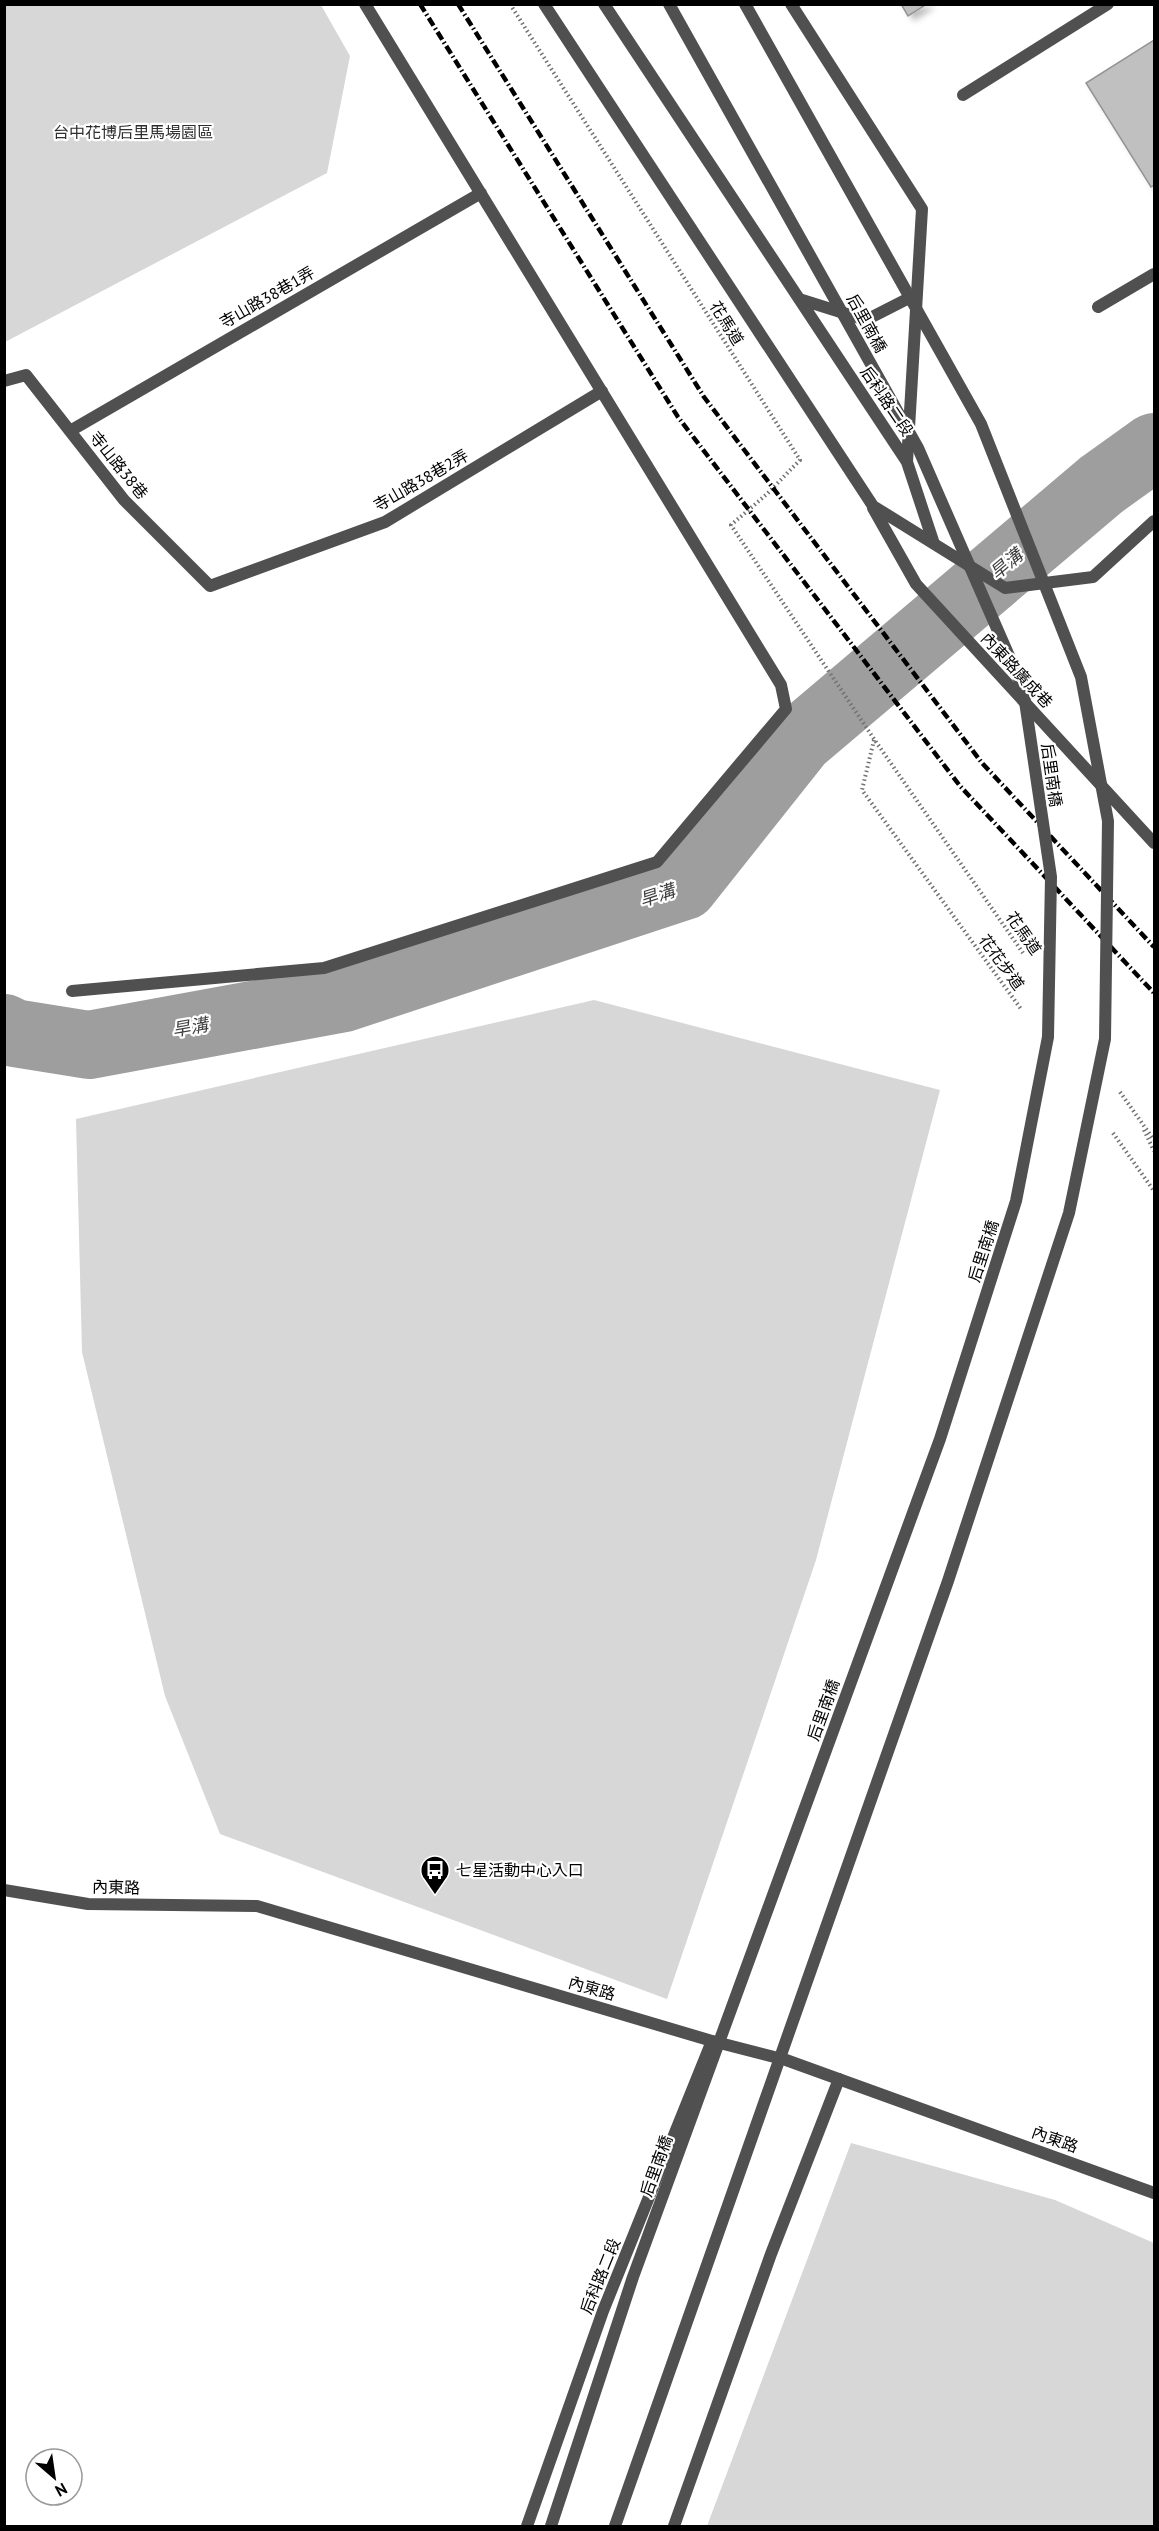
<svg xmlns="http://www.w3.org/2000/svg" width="1159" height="2531" viewBox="0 0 1159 2531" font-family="'PT Sans','Noto Sans TC',sans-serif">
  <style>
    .green { fill: #d7d7d7 }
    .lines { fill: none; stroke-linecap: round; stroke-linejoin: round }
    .river { stroke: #9e9e9e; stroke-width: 68 }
    .building { fill: #c0c0c0; stroke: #949494; stroke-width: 1.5; filter: url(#shadow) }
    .path { stroke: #727272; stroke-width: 4; stroke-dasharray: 1.5 3; stroke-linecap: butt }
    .service { stroke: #505050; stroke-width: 12 }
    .tertiary { stroke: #505050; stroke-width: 12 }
    .rail { stroke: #000; stroke-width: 4.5; stroke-dasharray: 9 3 1.5 3; stroke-linecap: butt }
    .tertiary-bridge { stroke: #505050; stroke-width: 12 }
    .labels { text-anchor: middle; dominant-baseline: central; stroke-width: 4.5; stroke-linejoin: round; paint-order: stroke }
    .park-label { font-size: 16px; fill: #2e2e2e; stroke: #fff }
    .street-label { font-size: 16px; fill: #000; stroke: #fff }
    .poi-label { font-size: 16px; fill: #000; stroke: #fff; text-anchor: start }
    .water-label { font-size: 18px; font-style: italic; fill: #3f3f3f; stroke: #fff }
  </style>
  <defs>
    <filter id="shadow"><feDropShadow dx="6" dy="4" stdDeviation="3" flood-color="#0004"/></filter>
  </defs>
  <rect width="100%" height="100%" fill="#fff"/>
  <path class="green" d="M5,4L321,5L350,56L327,173L5,342Z
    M594,1000L940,1090L816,1560L667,1999L220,1834L165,1696L82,1352L76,1119Z
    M851,2143L1055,2200L1154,2243V2526H707Z"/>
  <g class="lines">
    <path class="river" d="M4,1028L14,1033L89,1045L344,998L684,886L800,740L1101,485L1154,447"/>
  </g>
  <path class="building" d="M901,4H927L908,16Z
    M1154,40V185L1151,187L1086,83Z"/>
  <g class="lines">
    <path class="path" d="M510,4L800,460L767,494L731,525L874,739L1023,953
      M874,740L862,790L1021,1009
      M1120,1092L1154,1140
      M1144,1130L1154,1151
      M1113,1133L1154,1191"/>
    <path class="service" d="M544,4L873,506L1005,588L1093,577L1154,521
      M604,4L907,462L934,544
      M791,4L922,209L907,462
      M963,95L1108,4
      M799,299L866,320L917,294
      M1098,307L1154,274
      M4,381L26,375L124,500L210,586L385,522L602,391
      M70,431L481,193
      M873,508L916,584L1154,843
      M72,991L324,968L657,862L786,709L781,685L365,4
      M527,2526L603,2311L712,2041
      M674,2526L771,2254L839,2079"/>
    <path class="tertiary" d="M4,1890L88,1904L257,1906L712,2041L786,2060L1154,2193"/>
    <path class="rail" d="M420,4L678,417L960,786L1154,993
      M458,4L704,397L982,763L1154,947"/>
    <path class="tertiary-bridge" d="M551,2526L633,2277L940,1439L1016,1201L1048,1037L1051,877L1023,688L918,448L669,4
      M615,2526L948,1581L1069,1213L1105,1039L1108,821L1081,677L981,424L745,4"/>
  </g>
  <defs>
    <g id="bus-pin" transform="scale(1.5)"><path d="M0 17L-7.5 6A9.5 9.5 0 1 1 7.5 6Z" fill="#000" stroke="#fff"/><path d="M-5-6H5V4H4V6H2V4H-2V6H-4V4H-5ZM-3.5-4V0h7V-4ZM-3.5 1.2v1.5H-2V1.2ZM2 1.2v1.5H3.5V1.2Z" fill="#fff"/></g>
  </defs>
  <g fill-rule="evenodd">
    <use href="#bus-pin" x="435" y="1870"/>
  </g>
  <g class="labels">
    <g class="park-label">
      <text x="133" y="132">台中花博后里馬場園區</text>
    </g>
    <g class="street-label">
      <text transform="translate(267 297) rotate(-30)">寺山路38巷1弄</text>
      <text transform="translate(727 323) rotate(58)">花馬道</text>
      <text transform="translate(867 323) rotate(61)">后里南橋</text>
      <text transform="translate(887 401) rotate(56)">后科路二段</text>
      <text transform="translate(119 465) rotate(51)">寺山路38巷</text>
      <text transform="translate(421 480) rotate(-30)">寺山路38巷2弄</text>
      <text transform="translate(1017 670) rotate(47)">內東路廣成巷</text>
      <text transform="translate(1052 775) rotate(82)">后里南橋</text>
      <text transform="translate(1024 933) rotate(55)">花馬道</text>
      <text transform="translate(1002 962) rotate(54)">花花步道</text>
      <text transform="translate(983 1251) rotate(-72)">后里南橋</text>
      <text transform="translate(823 1710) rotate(-70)">后里南橋</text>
      <text transform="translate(116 1887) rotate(1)">內東路</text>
      <text transform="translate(592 1988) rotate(16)">內東路</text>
      <text transform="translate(1055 2139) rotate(20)">內東路</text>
      <text transform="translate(656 2166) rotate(-70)">后里南橋</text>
      <text transform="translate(600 2276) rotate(-68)">后科路二段</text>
    </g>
    <g class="poi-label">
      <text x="456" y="1870">七星活動中心入口</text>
    </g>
    <g class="water-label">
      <text transform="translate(1006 564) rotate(-40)">旱溝</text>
      <text transform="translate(657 895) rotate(-18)">旱溝</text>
      <text transform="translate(190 1027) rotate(-10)">旱溝</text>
    </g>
  </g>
  <rect width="1159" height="2531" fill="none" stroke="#000000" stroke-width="12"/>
  <g transform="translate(54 2477) rotate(151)"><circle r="28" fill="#ffffff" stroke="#999999" stroke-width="1.5"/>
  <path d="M0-4.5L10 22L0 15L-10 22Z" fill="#000000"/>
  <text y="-9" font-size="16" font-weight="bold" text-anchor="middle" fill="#000000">N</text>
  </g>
</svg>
